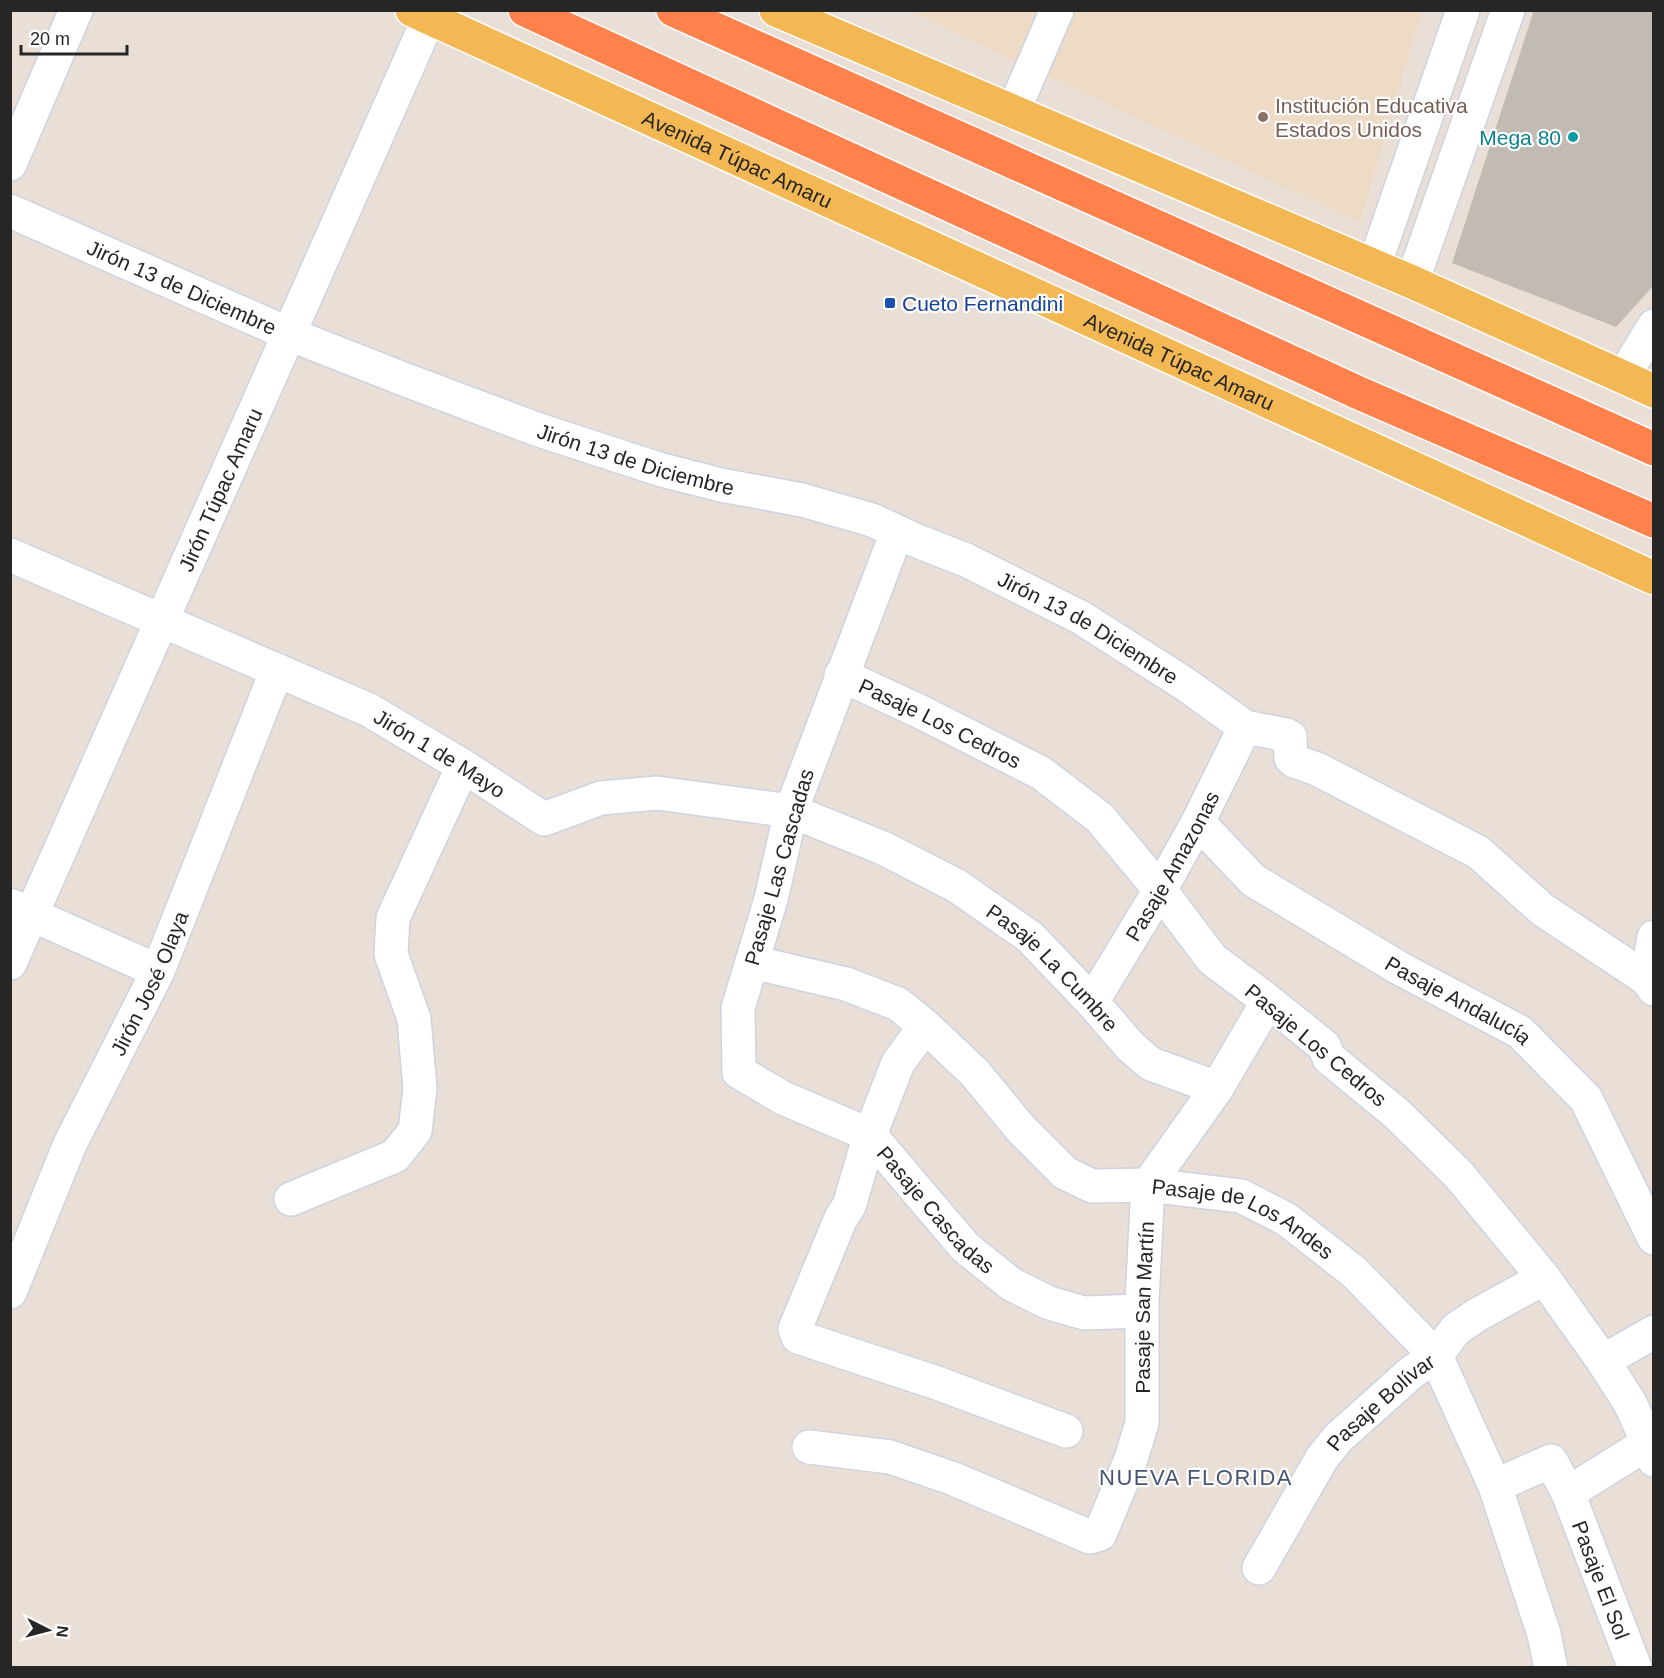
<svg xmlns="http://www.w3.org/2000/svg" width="1664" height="1678" viewBox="0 0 1664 1678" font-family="Arial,sans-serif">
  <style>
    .education { fill: #eddbc5 }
    .building { fill: #c1bbb3 }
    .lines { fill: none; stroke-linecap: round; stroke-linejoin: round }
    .minor-casing { stroke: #ccd3e1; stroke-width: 36 }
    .major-casing { stroke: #fff; stroke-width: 36 }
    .highway-casing { stroke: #fff; stroke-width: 36 }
    .minor { stroke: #fff; stroke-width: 33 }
    .major { stroke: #f3b853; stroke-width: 33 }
    .highway { stroke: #ff824d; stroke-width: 33 }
    .education-dot { fill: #8d6e63; stroke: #fff; stroke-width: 2 }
    .culture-dot { fill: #0f9aa8; stroke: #fff; stroke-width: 2 }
    .transit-dot { fill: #1a4fb4; stroke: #fff; stroke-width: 2 }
    .labels { text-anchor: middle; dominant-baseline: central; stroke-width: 4.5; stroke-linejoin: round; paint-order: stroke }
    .education-label { font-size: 21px; fill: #785e54; stroke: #fff; text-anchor: start }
    .culture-label { font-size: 21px; fill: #0d838f; stroke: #fff; text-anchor: end }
    .street-label { font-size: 21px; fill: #262626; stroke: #fff }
    .transit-label { font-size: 21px; fill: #164399; stroke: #fff; text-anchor: start }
    .neighbourhood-label { font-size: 22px; letter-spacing: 1.5px; fill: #475677; stroke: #fff }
  </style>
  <rect width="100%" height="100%" fill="#eadfd7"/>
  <path class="education" d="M908,11H1422L1360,223Z"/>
  <path class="building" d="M1534,10H1654V285L1616,327L1452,263Z"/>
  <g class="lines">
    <g class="minor-casing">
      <g id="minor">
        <path d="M1013,112L1057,10"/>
        <path d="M10,164L76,10"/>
        <path id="s1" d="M10,211L289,334L406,380L539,430L662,470L721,485L802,500L872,520L917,541L966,560L1080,617L1185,684L1245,727L1286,735L1290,737L1291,758L1294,761L1317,769L1478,852L1543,910L1647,979"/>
        <path d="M1374,266L1463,10"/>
        <path d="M1412,282L1508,10"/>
        <path d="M1623,377L1654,326"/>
        <path id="s2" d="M897,532L791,811L771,899L738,1008L739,1072L783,1098L870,1135L965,1247L1011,1284L1049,1303L1084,1313L1142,1311"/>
        <path id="s3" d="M10,555L369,710L463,766L544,819L601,798L657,793L791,811L883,848L957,886L1030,937L1092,1002L1131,1047L1151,1064L1217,1088"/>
        <path id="s4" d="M841,675L921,712L1041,773L1100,818L1160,890L1212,959L1268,1001L1324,1046L1329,1058L1397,1114L1459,1175L1544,1278L1603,1361L1630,1403L1648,1443L1654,1460"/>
        <path id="s5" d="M1198,822L1253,880L1399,968L1520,1032L1586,1099L1654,1238"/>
        <path d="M10,905L158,971"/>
        <path d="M1654,937L1647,979L1654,989"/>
        <path id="s6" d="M752,962L846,984L898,1004L925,1026L974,1072L1021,1129L1065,1173L1092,1186L1148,1185L1241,1196L1286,1219L1354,1272L1436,1356L1495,1486L1544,1634L1551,1668"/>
        <path id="s7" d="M10,963L429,18"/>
        <path id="s8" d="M1092,1002L1160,890L1198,822L1245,727"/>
        <path d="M925,1026L898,1063L870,1135L849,1206L841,1218L795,1329L798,1337L937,1383L1066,1431"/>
        <path d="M291,1199L395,1156L415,1131L420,1089L414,1019L391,954L393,918L463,766"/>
        <path id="s9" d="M10,1292L70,1144L158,971L277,670"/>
        <path d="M1603,1361L1654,1332"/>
        <path id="s10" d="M809,1447L890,1457L954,1479L1090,1537L1100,1534L1131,1459L1142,1423V1302L1148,1185L1217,1088L1268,1001"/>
        <path d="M1495,1486L1551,1461L1568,1493L1648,1443"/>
        <path id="s11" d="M1568,1493L1635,1668"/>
        <path id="s12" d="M1259,1568L1322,1458L1338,1438L1412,1372L1436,1356L1456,1329L1477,1315L1544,1278"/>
      </g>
    </g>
    <g class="major-casing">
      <g id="major">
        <path id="s13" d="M412,10L1654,578"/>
        <path d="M776,10L1412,282L1654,391"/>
      </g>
    </g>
    <g class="highway-casing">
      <path id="highway" d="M525,10L1359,393L1654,521
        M673,10L1654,449"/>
    </g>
    <use href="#minor" class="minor"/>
    <use href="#major" class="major"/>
    <use href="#highway" class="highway"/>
  </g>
  <circle class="education-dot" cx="1263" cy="117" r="6"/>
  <circle class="culture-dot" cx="1573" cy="137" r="6"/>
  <rect class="transit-dot" x="884" y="297" width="12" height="12" rx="3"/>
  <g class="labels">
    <g class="education-label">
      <text x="1275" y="105">Institución Educativa<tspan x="1275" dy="24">Estados Unidos</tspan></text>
    </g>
    <g class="culture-label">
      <text x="1561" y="137">Mega 80</text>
    </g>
    <g class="street-label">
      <text stroke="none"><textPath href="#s13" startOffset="358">Avenida Túpac Amaru</textPath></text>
      <text stroke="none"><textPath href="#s1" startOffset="188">Jirón 13 de Diciembre</textPath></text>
      <text stroke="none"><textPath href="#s13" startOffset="844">Avenida Túpac Amaru</textPath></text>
      <text stroke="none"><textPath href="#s1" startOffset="674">Jirón 13 de Diciembre</textPath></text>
      <text stroke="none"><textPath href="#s7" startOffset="518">Jirón Túpac Amaru</textPath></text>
      <text stroke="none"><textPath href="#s1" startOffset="1160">Jirón 13 de Diciembre</textPath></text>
      <text stroke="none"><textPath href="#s4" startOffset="110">Pasaje Los Cedros</textPath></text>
      <text stroke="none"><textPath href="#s3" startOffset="474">Jirón 1 de Mayo</textPath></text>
      <text stroke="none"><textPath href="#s8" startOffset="158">Pasaje Amazonas</textPath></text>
      <text transform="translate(779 867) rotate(-74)">Pasaje Las Cascadas</text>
      <text stroke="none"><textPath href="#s3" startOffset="1158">Pasaje La Cumbre</textPath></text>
      <text stroke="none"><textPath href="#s9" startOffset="339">Jirón José Olaya</textPath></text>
      <text stroke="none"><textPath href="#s5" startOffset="318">Pasaje Andalucía</textPath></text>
      <text transform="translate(1316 1045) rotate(40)">Pasaje Los Cedros</text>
      <text stroke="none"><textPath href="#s2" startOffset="812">Pasaje Cascadas</textPath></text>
      <text stroke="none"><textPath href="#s6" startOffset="579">Pasaje de Los Andes</textPath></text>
      <text stroke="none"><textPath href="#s10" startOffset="542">Pasaje San Martín</textPath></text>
      <text stroke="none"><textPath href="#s12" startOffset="208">Pasaje Bolívar</textPath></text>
      <text stroke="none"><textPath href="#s11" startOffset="93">Pasaje El Sol</textPath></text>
    </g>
    <g class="transit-label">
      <text x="902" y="303">Cueto Fernandini</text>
    </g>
    <g class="neighbourhood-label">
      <text x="1196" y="1477">NUEVA FLORIDA</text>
    </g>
  </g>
  <rect width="1664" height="1678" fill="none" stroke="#262626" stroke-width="24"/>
  <g transform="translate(48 1630) rotate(96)" stroke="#ffffff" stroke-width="4.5" paint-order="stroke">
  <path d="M0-4.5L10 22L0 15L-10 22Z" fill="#262626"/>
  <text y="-9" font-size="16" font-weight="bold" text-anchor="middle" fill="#262626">N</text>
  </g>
  <path d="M21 45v9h106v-9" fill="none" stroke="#262626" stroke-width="3"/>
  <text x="30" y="45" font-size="18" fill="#262626" stroke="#ffffff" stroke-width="4.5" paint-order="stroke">20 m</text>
</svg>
